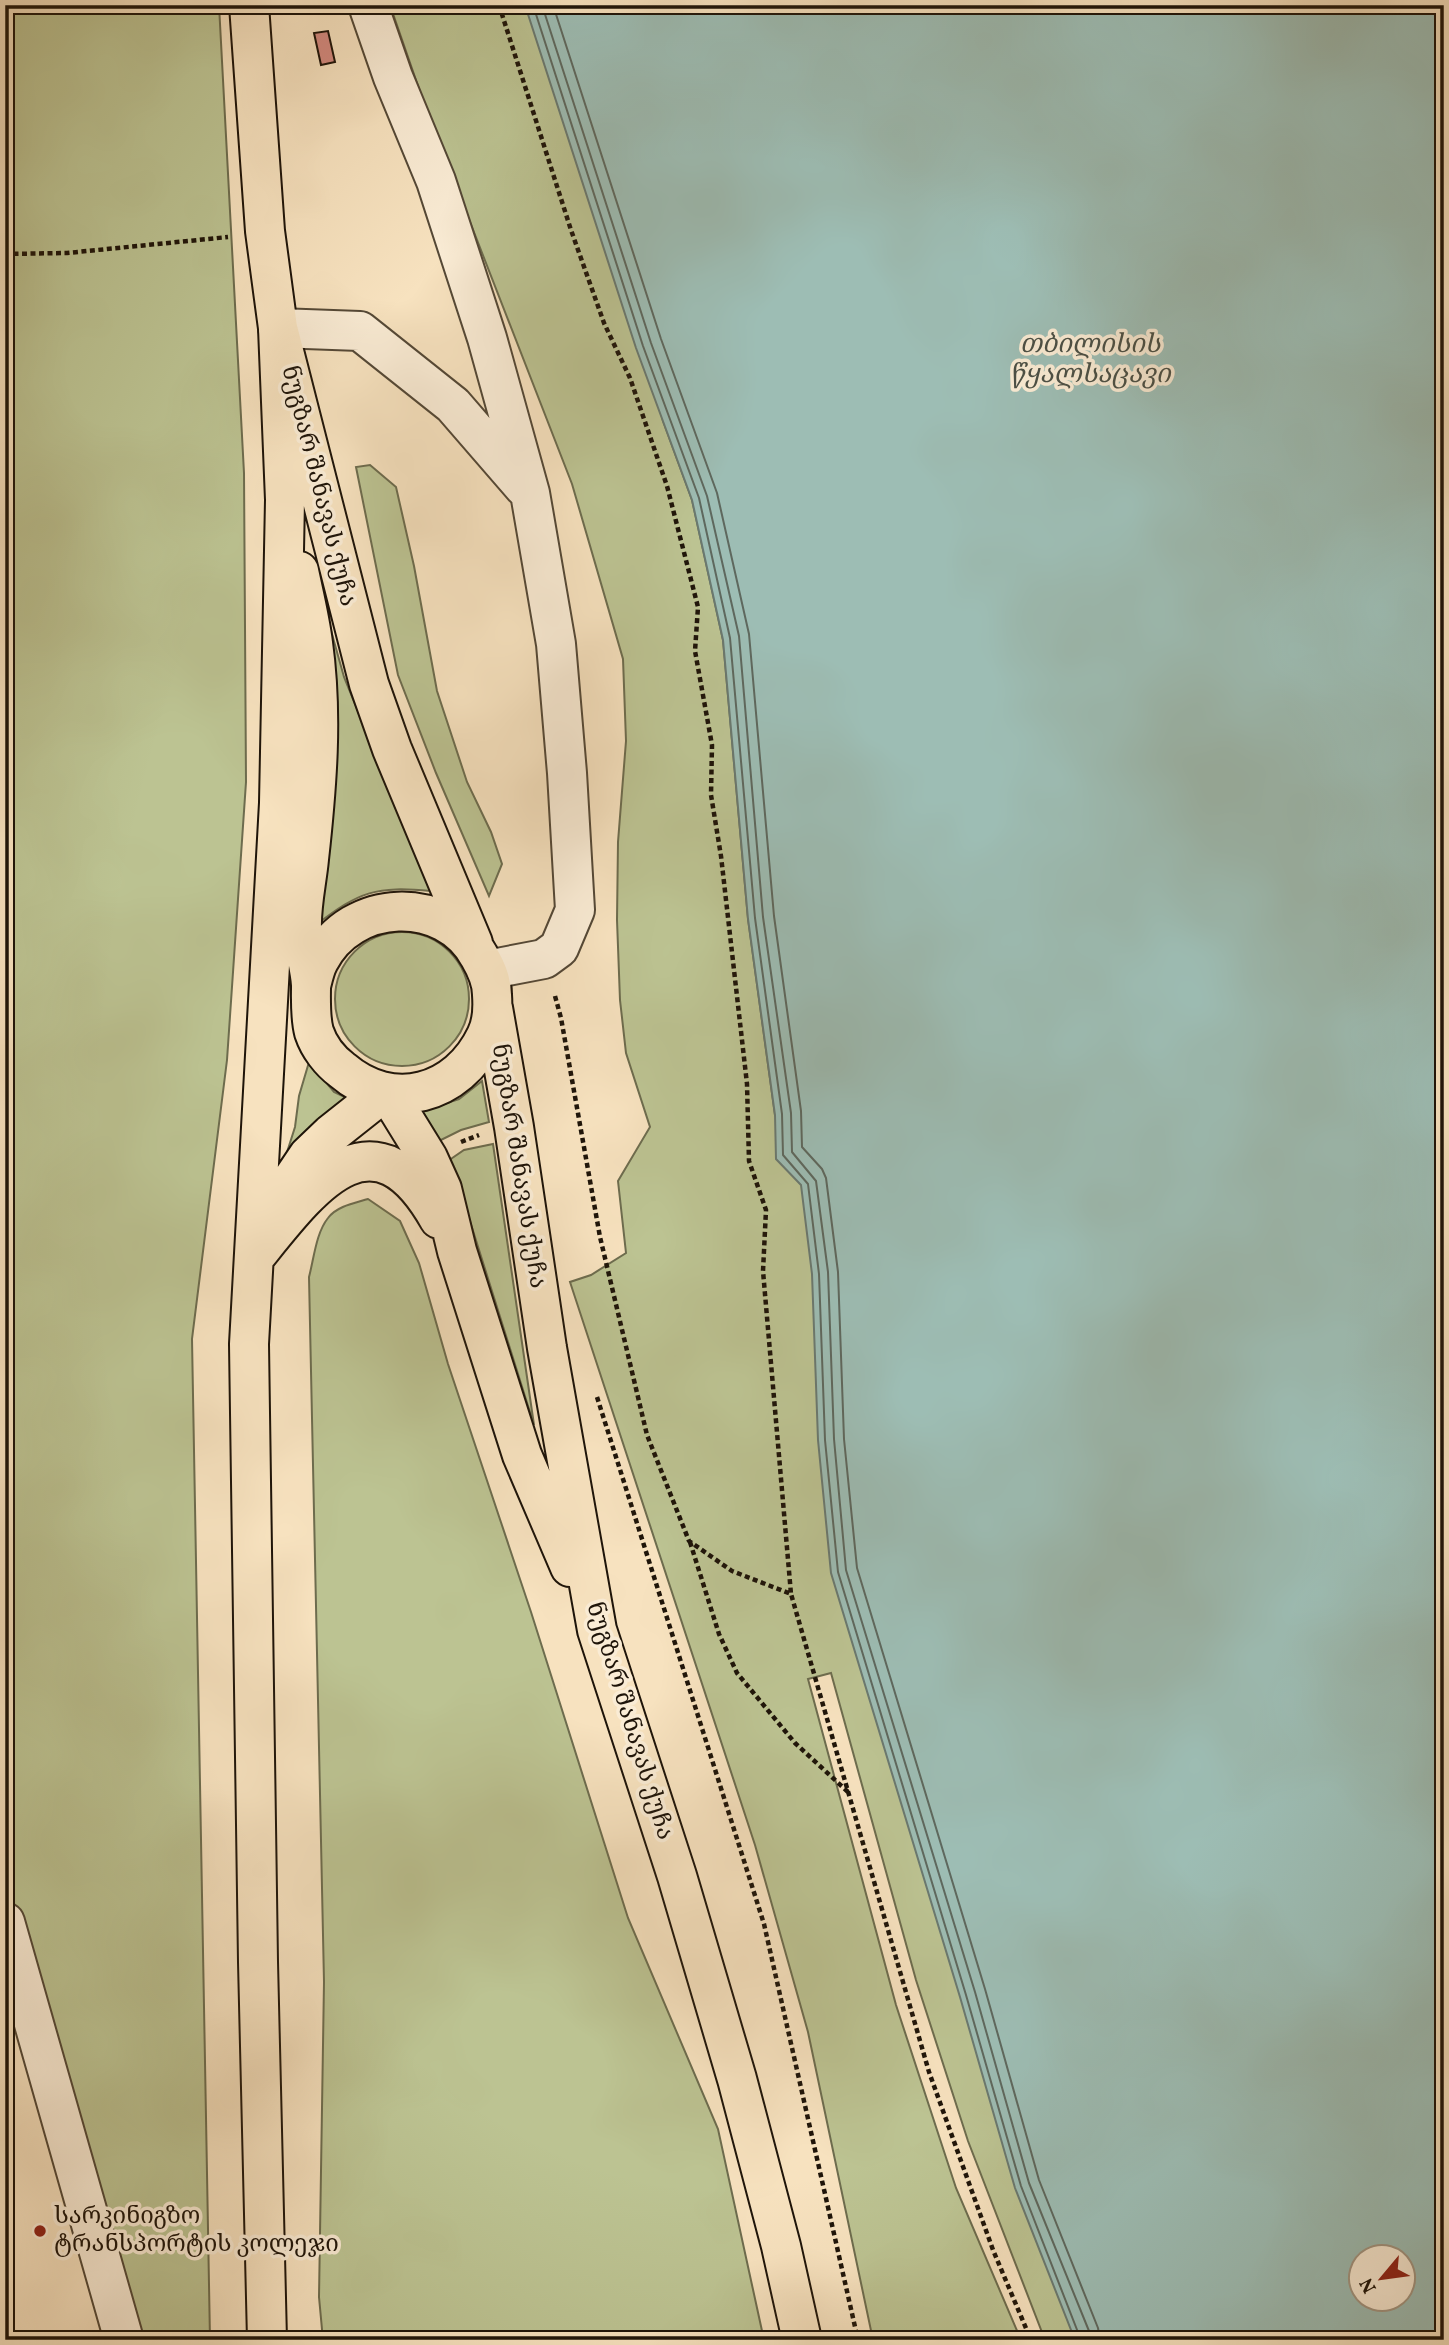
<svg xmlns="http://www.w3.org/2000/svg" width="1449" height="2345" viewBox="0 0 1449 2345" font-family="Vollkorn,'Noto Serif Georgian',serif">
  <style>
    .green { fill: #bcc392; stroke: #6d6c4e; stroke-width: 2 }
    .water { fill: #9dbdb4; stroke: #6a7970; stroke-width: 2; fill-rule: evenodd }
    .lines { fill: none; stroke-linecap: round; stroke-linejoin: round }
    .shore { stroke: #5e685e; stroke-width: 2 }
    .building { fill: #d3897f; stroke: #1e1409; stroke-width: 2 }
    .minor-casing { stroke: #544836; stroke-width: 42 }
    .major-casing { stroke: #1e1409; stroke-width: 42 }
    .path { stroke: #1e1409; stroke-width: 4.5; stroke-dasharray: 5 3.5; stroke-linecap: butt }
    .minor { stroke: #faecd5; stroke-width: 38 }
    .major { stroke: #f7e2bf; stroke-width: 38 }
    .poi-dot { fill: #8f2418; stroke: #faecd5; stroke-width: 2.5 }
    .labels { text-anchor: middle; dominant-baseline: central; stroke-width: 7; stroke-linejoin: round; paint-order: stroke }
    .street-label { font-size: 24px; fill: #1e1409; stroke: #faecd5 }
    .poi-label { font-size: 24px; fill: #1e1409; stroke: #faecd5; text-anchor: start }
    .water-label { font-size: 26px; font-style: italic; fill: #4a4f45; stroke: #faecd5 }
  </style>
  <rect width="100%" height="100%" fill="#f7e2bf"/>
  <filter id="stains"><feTurbulence type="fractalNoise" baseFrequency=".00286" numOctaves="4"/><feColorMatrix values="0 0 0 0 .2 0 0 0 0 .09 0 0 0 0 .02 0 0 0 .5 -.17"/></filter>
  <radialGradient id="worn" r=".72"><stop offset=".6" stop-color="#630" stop-opacity="0"/><stop offset="1" stop-color="#630" stop-opacity=".3"/></radialGradient>
  <path class="green" d="M5,5H219L244,473L246,782L227,1060L192,1339L210,2340H139L105,2216L5,1881Z
    M390,5H558L663,421L692,500L723,640L748,919L775,1115L789,1120L1089,2340H1045L968,2141L916,1980L831,1673L808,1679L896,2005L956,2188L1021,2340H873L808,2032L755,1845L570,1282L591,1275L626,1253L618,1181L650,1127L626,1053L620,1000L617,920L618,842L626,741L623,659L572,484L426,109Z
    M370,465L396,487L414,566L437,691L467,782L491,832L502,864L489,896L436,773L398,675L356,467Z
    M330,627L344,677L431,891C376,886 360,891 316,925Z
    M335 999a67 67 0 1 1 134 0a67 67 0 1 1-134 0Z
    M309,1062L334,1092L355,1102L282,1168L295,1127L299,1096Z
    M482,1081L489,1122L461,1130L433,1144L410,1115L459,1099Z
    M493,1144L534,1425L469,1218L445,1163L464,1150Z
    M368,1199L400,1221L419,1263L448,1364L531,1612L628,1918L718,2129L764,2340H323L319,2297L324,1982L309,1277C314,1258 316,1233 328,1218C337,1206 355,1203 368,1199Z"/>
  <path class="water" d="M525,5H1444V2340H1075L1015,2188L960,1997L831,1573L818,1440L812,1274L801,1185L776,1159L775,1115L748,919L723,640L692,500L636,348ZM1362,2258H1404V2300H1362Z"/>
  <g class="lines">
    <path class="shore" d="M533,5L643,346L699,498L730,638L755,918L782,1114L783,1155L808,1184L819,1274L825,1440L838,1572L966,1995L1021,2186L1081,2340
      M542,5L651,343L707,496L739,636L763,917L791,1113L792,1152L816,1181L828,1272L834,1439L846,1570L975,1992L1029,2183L1089,2331L1090,2340
      M553,5L661,339L717,493L749,634L774,916L801,1111L802,1147L822,1169L826,1178L838,1272L844,1439L857,1568L985,1989L1039,2180L1098,2328L1100,2340"/>
  </g>
  <path class="building" d="M328,31L335,62L321,65L314,33Z"/>
  <g class="lines">
    <g class="minor-casing">
      <path id="minor" d="M368,5L393,77L436,181L487,338L530,493L556,644L567,773L575,910L559,948L544,959L487,970
        M278,328L360,331L453,405L524,487
        M5,1922L124,2340"/>
    </g>
    <g class="major-casing">
      <path id="major" d="M249,5L265,231L278,328L369,684L392,749L473,943
        M299,571C304,595 310,619 313,643C323,715 317,787 309,859C307,881 301,906 302,928C303,947 310,966 311,985C311,1001 310,1017 314,1032C319,1047 330,1061 342,1070C392,1113 458,1095 486,1036C492,1024 493,1009 492,995C492,980 486,968 479,956C445,894 351,898 319,961C315,968 313,978 311,986
        M493,1008L514,1127L547,1348L597,1630L677,1876L737,2079L781,2246L802,2340
        M388,1093L428,1158L442,1189L457,1251L522,1455L570,1567
        M275,1205L308,1156L331,1134L384,1092
        M254,1258C309,1190 372,1101 439,1219
        M267,2340L258,1962L249,1344L279,803L285,500L278,328"/>
    </g>
    <path class="path" d="M499,5L571,230L604,323L630,378L667,486L698,607L695,651L712,745L711,795L721,856L747,1084L749,1161L766,1210L763,1271L791,1594
      M5,254L67,253L228,237
      M555,996L561,1018L600,1237L647,1435L689,1541L732,1571L791,1594L929,2072L993,2250L1031,2340
      M461,1142L479,1135
      M597,1397L764,1924L858,2340
      M690,1542L719,1634L737,1673L795,1743L848,1792"/>
    <use href="#minor" class="minor"/>
    <use href="#major" class="major"/>
  </g>
  <circle class="poi-dot" cx="40" cy="2231" r="7"/>
  <g class="labels">
    <g class="street-label">
      <text transform="translate(318 486) rotate(76)">ნუგზარ შანავას ქუჩა</text>
      <text transform="translate(518 1166) rotate(81)">ნუგზარ შანავას ქუჩა</text>
      <text transform="translate(629 1721) rotate(73)">ნუგზარ შანავას ქუჩა</text>
    </g>
    <g class="poi-label">
      <text x="54" y="2217">სარკინიგზო<tspan x="54" dy="28">ტრანსპორტის კოლეჯი</tspan></text>
    </g>
    <g class="water-label">
      <text x="1090" y="345">თბილისის<tspan x="1090" dy="30">წყალსაცავი</tspan></text>
    </g>
  </g>
  <rect width="1449" height="2345" fill="none" stroke="#f7e2bf" stroke-width="28"/>
  <rect x="7" y="7" width="1435" height="2331" fill="none" stroke="#1e1409" stroke-width="3.5"/>
  <rect x="14" y="14" width="1421" height="2317" fill="none" stroke="#1e1409" stroke-width="2"/>
  <g transform="translate(1382 2278) rotate(241)"><circle r="33" fill="#faecd5" stroke="#a29683" stroke-width="2"/>
  <path d="M0-5L12 26L0 18L-12 26Z" fill="#8f2418"/>
  <text y="-10" font-size="19" font-weight="bold" text-anchor="middle" fill="#1e1409">N</text>
  </g>
  <rect width="100%" height="100%" filter="url(#stains)"/>
  <rect width="100%" height="100%" fill="url(#worn)"/>
</svg>
